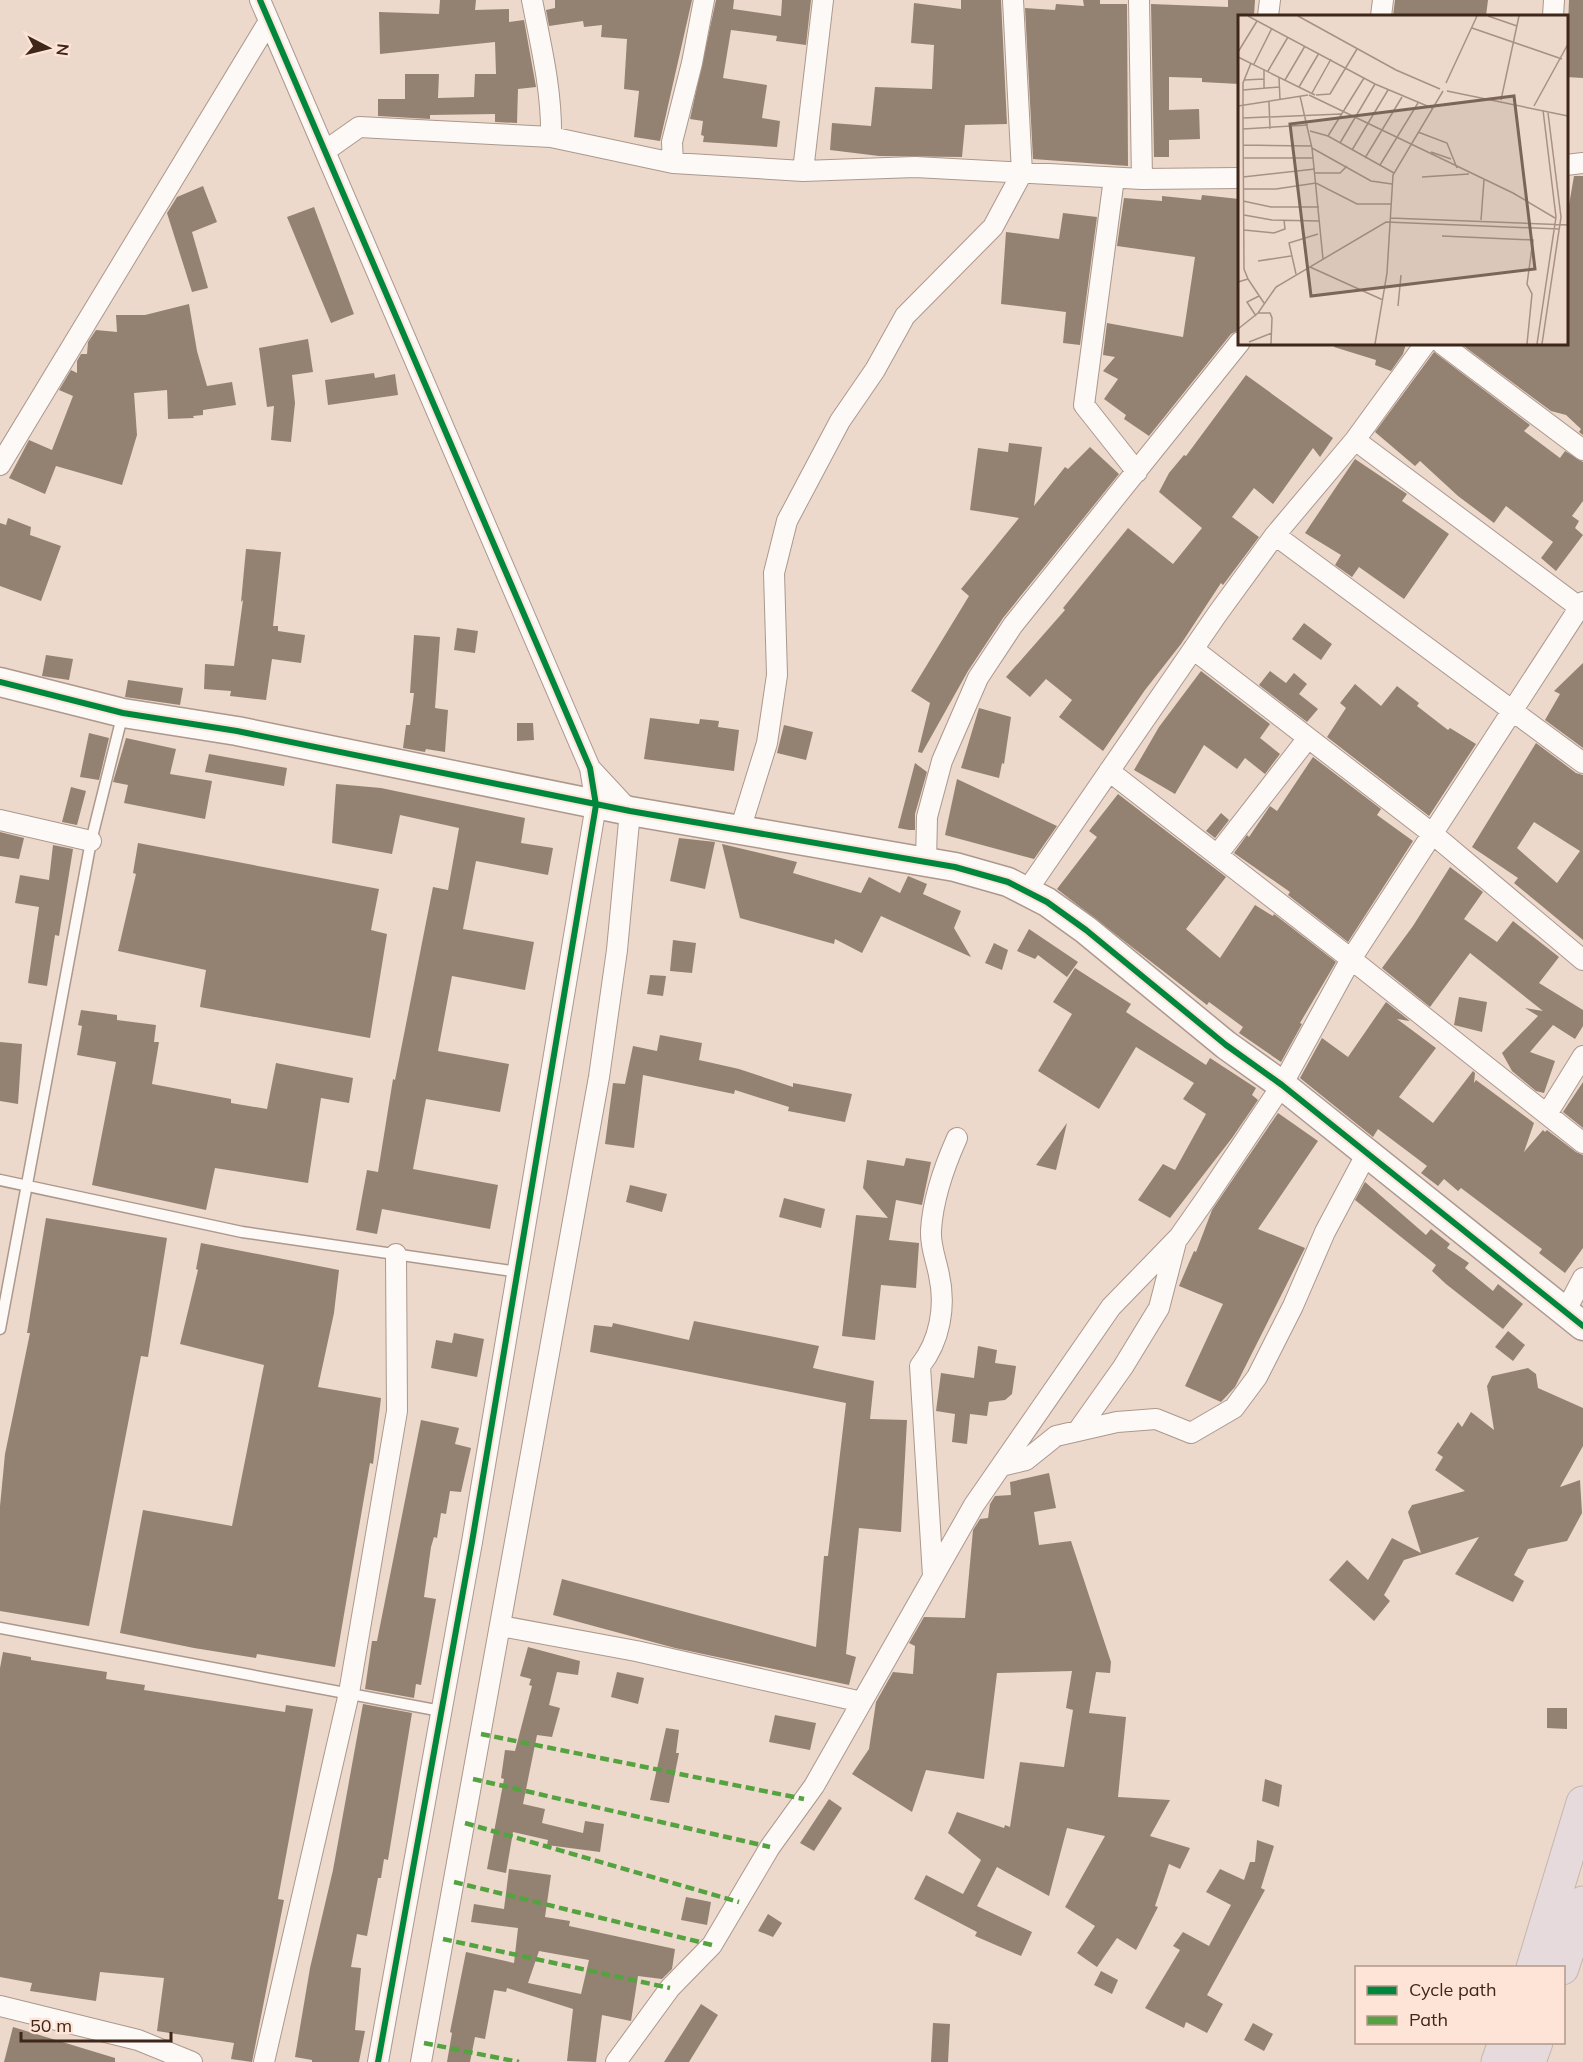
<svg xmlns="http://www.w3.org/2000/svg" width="1583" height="2062" viewBox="0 0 1583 2062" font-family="Mulish,sans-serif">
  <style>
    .building { fill: #938271; fill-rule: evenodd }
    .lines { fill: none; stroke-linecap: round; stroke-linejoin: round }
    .lane-casing { stroke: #ac988c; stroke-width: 13 }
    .street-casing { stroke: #ac988c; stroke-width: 22 }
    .secondary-casing { stroke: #ac988c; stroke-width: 31 }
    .highway-casing { stroke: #c3b6ae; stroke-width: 35 }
    .lane { stroke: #fcf9f7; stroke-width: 10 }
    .street { stroke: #fcf9f7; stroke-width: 20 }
    .secondary { stroke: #fcf9f7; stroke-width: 28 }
    .highway { stroke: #e7dadd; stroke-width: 33 }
    .quiet { stroke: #54a340; stroke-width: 4.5; stroke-dasharray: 9 4.5; stroke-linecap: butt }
    .cycleway-casing { stroke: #fee4d6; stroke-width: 10 }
    .cycleway { stroke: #00873e; stroke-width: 6 }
    .inset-road { fill: none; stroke: #a79184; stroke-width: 1.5 }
    .view { fill: #7b6558; fill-opacity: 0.15; stroke: #7b6558; stroke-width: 3 }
    .inset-edge { fill: none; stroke: #3e2719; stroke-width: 3 }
  </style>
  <rect width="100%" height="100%" fill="#edd8cc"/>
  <path class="building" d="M440,0H476L475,10L509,9V22L524,20L536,87L518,89L517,123L495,122V114L430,115V119L378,116V99H405V74H439L438,98L474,97L475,74H496L495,42L380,54L379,12L439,14Z
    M555,0H692L660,141L634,137L639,91L624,89L627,39L601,37L602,25L584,27L583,21L549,26L546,10L555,8Z
    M716,0H734L733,9L781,16L782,0H811L806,45L776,41L777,36L731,30L723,78L767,85L762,118L780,121L777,147L703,142L704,136L701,135L703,121L690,119Z
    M961,0H1001L1007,124L965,125L962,157L879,156L830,150L832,123L871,126L875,87L932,89L934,45L911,43L914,3L961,9Z
    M1083,0H1100V4H1127L1128,166L1033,159L1025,8L1055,10L1056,4L1084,6Z
    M1228,0H1255L1254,16H1239V84L1202,82V78L1169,77V110L1199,109L1200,139L1169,140V157H1154L1151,4L1228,7Z
    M1395,0H1488L1486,16H1393Z
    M1569,0H1583V78L1566,77Z
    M1574,176H1583V435L1579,432L1581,429L1566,415L1551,411L1461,344H1566V222Z
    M203,186L217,222L192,232L208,288L192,292L167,213L177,197Z
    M1202,195L1239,199V330L1231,334L1149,436L1124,419L1126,415L1104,399L1118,379L1103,371L1115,357L1103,355L1107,323L1183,337L1195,257L1117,246L1124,198L1162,201V196L1201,200Z
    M314,207L354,314L331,323L287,217Z
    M1063,213L1097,217L1080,345L1063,343L1066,312L1001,304L1006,232L1059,239Z
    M189,304L197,351L207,386L232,382L236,405L203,410V415L193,416L194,418L168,419L167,390L134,393L137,435L122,485L56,466L45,494L9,478L29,440L52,450L73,396L59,390L71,370L77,373V361L81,354H87L88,342L96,330L117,332L116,315H145Z
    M308,339L313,372L292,375L295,403L291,442L271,440L274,406L267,407L259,348Z
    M1335,344H1406L1403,354L1391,371L1375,365L1376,360L1334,347Z
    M1434,352L1530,425L1524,431L1560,458L1565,451L1583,462V501L1572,516L1579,521L1575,528L1583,535L1556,571L1541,558L1553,542L1506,506L1494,523L1458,496L1420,461L1415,466L1375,432Z
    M374,373L375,378L395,374L398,395L328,405L325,380Z
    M1246,375L1333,438L1320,457L1313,448L1273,504L1254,488L1232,517L1259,537L1223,585L1221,583L1181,644L1145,690L1103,751L1059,717L1072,700L1046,679L1030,697L1006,677L1065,610L1063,608L1128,528L1173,564L1202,528L1159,492L1169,473L1184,455L1186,456Z
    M1009,443L1042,447L1034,506L1065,467L1068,469L1090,447L1119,474L1003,618L968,671L922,753L918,752L930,703L911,691L969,596L961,589L1019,518L970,510L978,448L1008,452Z
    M1355,459L1407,494L1402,501L1449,534L1404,599L1359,567L1352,577L1335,565L1341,555L1305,533Z
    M8,518L31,527L30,535L61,546L41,601L0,586V523L6,525Z
    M246,549L281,552L273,626H278V631L305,635L301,663L272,659L266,700L230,696L231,691L204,689L205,664L234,666L243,600L241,602Z
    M1304,623L1332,644L1321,660L1292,639Z
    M457,628L478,631L475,653L454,650Z
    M414,635L440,637L435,708L448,710L445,752L426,749L425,752L403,748L406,725H410L414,693H410Z
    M46,655L73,659L69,680L42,676Z
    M1583,663V748L1545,720L1560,694L1554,691Z
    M1201,671L1270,724L1260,738L1280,754L1265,774L1245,758L1237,769L1204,745L1175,794L1134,770L1159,727Z
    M1270,671L1286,683L1294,673L1307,684L1299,694L1318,709L1307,722L1259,685Z
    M128,680L183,688L180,705L125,697Z
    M1355,684L1381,706L1397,686L1419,703L1417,706L1448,730L1450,728L1476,744L1429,816L1327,737L1346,708L1340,703Z
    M979,708L1011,717L1004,764L1002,763L999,778L961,768Z
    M650,718L699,724L700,719L719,721L718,727L739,730L734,771L644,759Z
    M517,723H533L534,740L517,741Z
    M784,725L813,732L806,760L777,753Z
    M89,733L109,738L99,780L80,777Z
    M126,738L176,749L170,774L212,781L205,819L124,803L128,785L113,782Z
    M1536,743L1576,773L1583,775V940L1514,883L1518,878L1472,847ZM1534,822L1580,851L1557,883L1517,848Z
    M209,754L287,768L284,786L205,772Z
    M1313,757L1381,809L1377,815L1413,841L1348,942L1288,895L1290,892L1234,853L1247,835L1249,837L1270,806L1277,811Z
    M915,763L927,772L915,814V830H909L898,828Z
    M957,779L1057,826L1034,859L945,835Z
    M336,784L381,788L525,818L521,843L553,848L548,875L476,861L463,929L534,942L525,990L452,976L438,1051L509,1064L500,1112L426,1099L413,1169L498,1185L490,1229L382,1209L377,1234L356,1230L367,1170L378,1172L393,1079L395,1080L433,887L448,890L459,828L400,815L392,854L332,843Z
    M71,787L86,791L77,825L62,822Z
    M1118,794L1226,877L1186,929L1220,958L1255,905L1273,916L1274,914L1336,962L1300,1023L1302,1024L1281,1062L1239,1033L1243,1027L1209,1002L1207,1005L1057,889L1097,837L1089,831Z
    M1221,813L1229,820L1215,838L1206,831Z
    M0,832L24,838L19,859L0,856Z
    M679,838L715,842L705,889L670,881Z
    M138,843L379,889L371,930L387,934L370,1038L200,1007L206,970L118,951L136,874L133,873Z
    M722,844L797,862L793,873L861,893L869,877L900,893L908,876L927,884L923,894L961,911L954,928L971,957L881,916L862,953L835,939L834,944L740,918Z
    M53,845L73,849L59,936L55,935L47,986L28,983L39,907L15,903L20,875L49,880Z
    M1450,867L1483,892L1464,919L1497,942L1513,921L1559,957L1539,983L1583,1010V1026L1575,1039L1553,1025L1530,1052L1555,1061L1544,1093L1536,1091L1512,1071L1502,1053L1538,1016L1525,1008L1543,1011L1470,953L1430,1007L1382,968L1413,926Z
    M1029,929L1078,962L1067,977L1038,955L1035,959L1017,951Z
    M673,940L696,943L692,973L670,971Z
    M994,943L1008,950L1002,970L985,963Z
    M1075,968L1131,1004L1126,1012L1206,1065L1210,1058L1256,1088L1252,1095L1258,1100L1232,1138L1170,1218L1138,1200L1163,1164L1175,1170L1206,1114L1183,1099L1194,1083L1136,1047L1099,1109L1038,1071L1072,1014L1053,1002Z
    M650,975L666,976L663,996L647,994Z
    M1459,997L1487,1002L1482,1032L1454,1025Z
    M1386,1002L1410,1021L1397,1019L1436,1048L1399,1097L1433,1123L1473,1071L1475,1073L1474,1083L1476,1080L1534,1123L1524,1152L1543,1130L1545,1132L1547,1130L1576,1152L1583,1155V1248L1565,1273L1539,1253L1542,1249L1461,1188L1458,1191L1444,1179L1438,1186L1421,1173L1427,1166L1378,1129L1373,1137L1300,1078L1322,1038L1348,1057Z
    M81,1010L117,1015V1020L156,1025L154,1042H159L152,1084L231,1099V1103L267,1109L276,1063L353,1078L349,1103L321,1098L308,1183L215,1168L206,1210L92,1185L116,1062L77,1055L82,1026L78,1025Z
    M660,1035L702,1043L699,1060L739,1069L793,1087V1083L852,1094L845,1122L788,1111L789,1107L735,1090L734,1094L643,1075L634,1148L605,1144L613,1083L625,1084L633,1046L657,1051Z
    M0,1042L22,1044L18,1104L0,1101Z
    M1583,1082V1128L1563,1112Z
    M1278,1113L1318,1141L1258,1229L1305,1248L1235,1387L1221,1402L1185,1386L1223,1304L1179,1286L1194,1251L1196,1252L1212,1210Z
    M1067,1123L1056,1170L1036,1165Z
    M906,1158L931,1162L922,1205L896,1200L889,1240L919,1243L916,1288L881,1285L875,1340L842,1336L856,1215L888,1218L863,1188L867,1160L904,1166Z
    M1365,1182L1426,1235L1431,1229L1450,1244L1447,1248L1469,1263L1465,1268L1493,1291L1498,1284L1523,1304L1503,1329L1446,1284L1432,1271L1436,1265L1355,1200Z
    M630,1185L667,1194L662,1212L626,1202Z
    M784,1198L825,1209L821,1228L779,1217Z
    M46,1218L167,1238L148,1357L141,1356L89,1626L0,1611V1506L5,1454L30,1333H27Z
    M201,1243L339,1270L334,1313L318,1387L381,1398L373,1464L370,1463L335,1667L257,1654L256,1658L194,1648L120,1633L143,1510L232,1526L264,1365L180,1344L198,1270L196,1269Z
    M694,1321L819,1346L813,1368L874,1381L870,1419L907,1420L901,1532L859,1528L846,1654L856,1657L849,1685L675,1648L553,1615L562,1579L816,1647L824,1556H828L846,1403L590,1352L594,1325L612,1327L613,1323L689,1340Z
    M1508,1331L1525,1345L1513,1361L1495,1347Z
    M454,1333L484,1339L477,1377L431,1368L436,1340L452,1343Z
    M978,1346L997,1350L995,1363L1016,1366L1012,1394L1005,1400L989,1402L987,1416L970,1414L967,1444L952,1442L955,1414L936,1411L941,1373L974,1378Z
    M1528,1368L1536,1374L1538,1388L1583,1408V1446L1560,1487L1580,1480L1582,1513L1567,1541L1528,1549L1514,1575L1524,1581L1513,1602L1455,1574L1479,1537L1404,1560L1384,1595L1390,1601L1374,1621L1329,1580L1347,1560L1368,1580L1392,1538L1421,1553L1408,1512L1412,1505L1465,1491L1435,1470L1443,1457L1437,1453L1458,1422L1462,1427L1471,1412L1494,1430L1487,1386L1492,1376Z
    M421,1420L459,1428L455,1444L471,1448L461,1492L450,1491L446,1514L441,1513L437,1538L434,1537L431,1547L424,1597L436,1599L421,1685L416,1684L414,1698L365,1689L372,1641H377Z
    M1049,1473L1056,1508L1034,1512L1039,1545L1071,1541L1111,1662L1110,1673L1096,1672L1089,1713L1126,1717L1118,1797L1170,1800L1150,1836L1190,1848L1180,1869L1169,1864L1155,1906L1158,1907L1136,1950L1117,1938L1097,1967L1077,1953L1095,1926L1065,1907L1105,1836L1067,1828L1049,1896L997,1867L977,1906L1032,1932L1021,1956L975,1936L977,1932L914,1899L926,1875L963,1894L981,1860L948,1833L957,1812L1004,1828L1005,1825L1010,1827L1020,1762L1064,1767L1073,1710L1066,1708L1072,1671L997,1673L984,1779L926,1770L912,1812L852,1774L869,1749L876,1702L893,1672L913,1674L915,1646L909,1643L924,1617L965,1618L973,1530L980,1519L988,1518L990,1504L995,1496L1011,1495L1010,1482Z
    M528,1647L580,1661L578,1675L557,1672L549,1705L560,1708L552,1737L537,1735L523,1804L545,1809L542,1823L583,1833L585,1821L604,1824L600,1852L547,1845L548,1840L513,1832L506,1873L487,1869L504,1779L501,1778L505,1750L515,1751L532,1686L529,1685L531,1679L520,1676Z
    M3,1652L31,1657V1660L107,1672L106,1679L145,1685L144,1690L285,1712L286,1705L313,1709L278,1899L284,1900L252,2062L231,2059L234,2043L157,2031L164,1978L100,1972L96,2001L30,1991L32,1983L0,1977V1668Z
    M617,1672L644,1678L638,1704L611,1697Z
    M363,1704L412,1713L388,1860L384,1859L381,1878H378L367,1936L357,1934L351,1967L361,1968L355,2030L365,2031L359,2062H312V2060L295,2057L310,1968L333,1870Z
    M1547,1708H1567V1729L1547,1728Z
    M775,1715L816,1723L810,1750L769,1742Z
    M666,1728L679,1730L676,1753H679L669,1803L650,1800Z
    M1265,1779L1282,1785L1279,1807L1262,1801Z
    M829,1799L842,1808L814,1851L800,1843Z
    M1257,1840L1274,1846L1261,1888L1265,1890L1207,1995L1223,2004L1207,2033L1186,2022L1184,2028L1145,2008L1180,1950L1173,1946L1183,1932L1209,1946L1231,1905L1206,1892L1220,1869L1244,1880L1250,1862H1255Z
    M509,1869L551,1875L545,1917L570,1921L569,1926L675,1949L672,1969L662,1979L638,1976L631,2021L602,2015L596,2062L567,2061L573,2009L507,1988L506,1992L494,1990L485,2039L475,2037L470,2062H447L452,2033L450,2032L466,1952L514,1963L518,1928L471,1922L474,1904L504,1909ZM539,1951L589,1960L581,1994L528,1983Z
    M686,1897L711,1902L707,1925L681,1920Z
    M768,1914L782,1923L773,1937L758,1931Z
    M1101,1971L1118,1980L1112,1994L1094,1985Z
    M701,2004L718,2015L689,2062H664Z
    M933,2023L950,2024L948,2062H931Z
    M1253,2023L1273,2034L1264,2051L1244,2040Z
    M13,2027L115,2058V2062H4Z"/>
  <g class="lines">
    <g class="lane-casing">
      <path id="lane" d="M0,1180L242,1232L519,1272
        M0,1329L91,841L123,713
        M0,1628L441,1711"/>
    </g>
    <g class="street-casing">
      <path id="street" d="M260,0L590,768L596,805L472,1542L378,2062
        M532,0C541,46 552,91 551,137
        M1139,0L1142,179
        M1268,16L1270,0
        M1381,16L1383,0
        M1553,16L1554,0
        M325,151L359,127L551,137L673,163L803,171L915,167L1142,179L1240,178
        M673,163L672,142L692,63L704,0
        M1566,165L1583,163
        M803,171L823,0
        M1114,178L1084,405L1137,472
        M1442,344L1583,450
        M1355,440L1583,610
        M0,465L269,21
        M1275,535L1583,763
        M1193,649L1434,835L1583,960
        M1109,771L1351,959L1583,1143
        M0,820L91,841
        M740,830L767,743L777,675L774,573L787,521L840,421L875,370L905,316L993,227L1022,173L1013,0
        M1217,855L1308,738
        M926,863L927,817L942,761L978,678L1013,625L1240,342
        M1026,892L1218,613L1275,535L1355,440L1425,344
        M1547,1114L1583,1056
        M1565,1312L1583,1278
        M1079,1429L1123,1367L1159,1308L1176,1242
        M1001,1466L1026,1460L1056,1436L1117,1422L1156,1419L1191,1433L1234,1408L1257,1377L1293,1306L1325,1232L1367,1153
        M933,1576L920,1366C940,1341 946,1306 939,1275C936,1259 930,1246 931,1230C933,1198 944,1167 957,1138
        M501,1626L636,1651L862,1702
        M0,2006L138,2040L192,2062
        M264,2062L349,1693L397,1411L396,1254
        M421,2062L599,1077L617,950L630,811L590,768
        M616,2062L670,1988L712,1945L770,1847L814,1786L974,1505L1111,1307L1179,1237L1207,1197L1282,1085L1351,959L1583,602"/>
    </g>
    <g class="secondary-casing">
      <path id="secondary" d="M0,682L123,713L237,731L630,811L955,867L1008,882L1047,902L1086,930L1226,1045L1282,1085L1583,1326"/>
    </g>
    <g class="highway-casing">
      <path id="highway" d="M1533,1968L1583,1803
        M1562,1968L1583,1903
        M1498,2062L1505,2042
        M1529,2062L1536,2042"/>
    </g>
    <use href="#lane" class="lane"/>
    <use href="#street" class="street"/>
    <use href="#secondary" class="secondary"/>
    <use href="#highway" class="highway"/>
    <path class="quiet" d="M481,1734L804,1799
      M473,1779L770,1847
      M465,1823L739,1902
      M454,1882L712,1945
      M443,1939L670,1988
      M424,2043L519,2062"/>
    <g class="cycleway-casing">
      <path id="cycleway" d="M260,0L590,768L596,805L472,1542L378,2062
        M0,682L123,713L237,731L630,811L955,867L1008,882L1047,902L1086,930L1226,1045L1282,1085L1583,1326"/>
    </g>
    <use href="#cycleway" class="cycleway"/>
  </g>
  <g transform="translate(1238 15)">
    <rect width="330" height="330" fill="#edd8cc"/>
    <path class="inset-road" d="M10,1L137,69L194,93M60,1L158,55L202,74M250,1L279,11M234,13L324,44M0,37L19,6M0,42L77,80M16,49L34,13M30,56L50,22M41,62L42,85M6,65L26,64M47,65L67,31M208,68L239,1M61,72L81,38M26,73V54M5,75L41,72M209,76L330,101M74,78L93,44M71,80L275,178L317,203M78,80L92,79L119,34M62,81L74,133L85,244M263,85L281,1M31,87L32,114M0,91L70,80M296,91L330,29M5,103L103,99M5,114L70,110M72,116L90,121L156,158M180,117L209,128L219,153M90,121L126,63M102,128L137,69M5,130L74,131M74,133L133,166L154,169M114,135L150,75M193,137L213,144M5,143H75M127,143L164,82M142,150L180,88M77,158H102L109,151M5,162L77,154M184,162L231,159M5,174H38L78,168L119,189H153M5,186L33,192H81M6,200L34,205L81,206M152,203L330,210M243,205L246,165M6,215L36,218L47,214L46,205M204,221L295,225L289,269L294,279L289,329M20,246L53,241M72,252L145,285M58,259L51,228L80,219M10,264L26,288M0,267L10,264L6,254L5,103V68L13,48M160,291L163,260M20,298H32L34,303L33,329M18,301L9,287L21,281M0,314L20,298L38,272L148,207L321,214M11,327L34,318M137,329L149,258L155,160L205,76M299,329L318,202L305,95M304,329L323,202L310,98"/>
    <path class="view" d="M276,81L297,254L73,281L52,109Z"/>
    <rect width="330" height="330" class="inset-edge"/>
  </g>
  <rect x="1355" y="1966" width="210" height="78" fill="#fee4d6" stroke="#b1988a" stroke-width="1.5"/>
  <rect x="1367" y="1986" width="30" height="9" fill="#00873e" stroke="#b1988a" stroke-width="1.5"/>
  <text x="1409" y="1996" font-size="18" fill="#3e2719">Cycle path</text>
  <rect x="1367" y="2016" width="30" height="9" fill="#54a340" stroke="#b1988a" stroke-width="1.5"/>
  <text x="1409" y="2026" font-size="18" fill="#3e2719">Path</text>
  <g transform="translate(48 48) rotate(97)" stroke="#fee4d6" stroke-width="4.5" paint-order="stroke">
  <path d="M0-4.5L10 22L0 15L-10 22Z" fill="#3e2719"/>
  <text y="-9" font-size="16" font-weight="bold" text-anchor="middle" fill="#3e2719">N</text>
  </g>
  <path d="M21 2032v9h150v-9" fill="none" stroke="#3e2719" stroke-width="3"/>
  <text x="30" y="2032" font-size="18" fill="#3e2719" stroke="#fee4d6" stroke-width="4.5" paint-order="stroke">50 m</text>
</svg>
